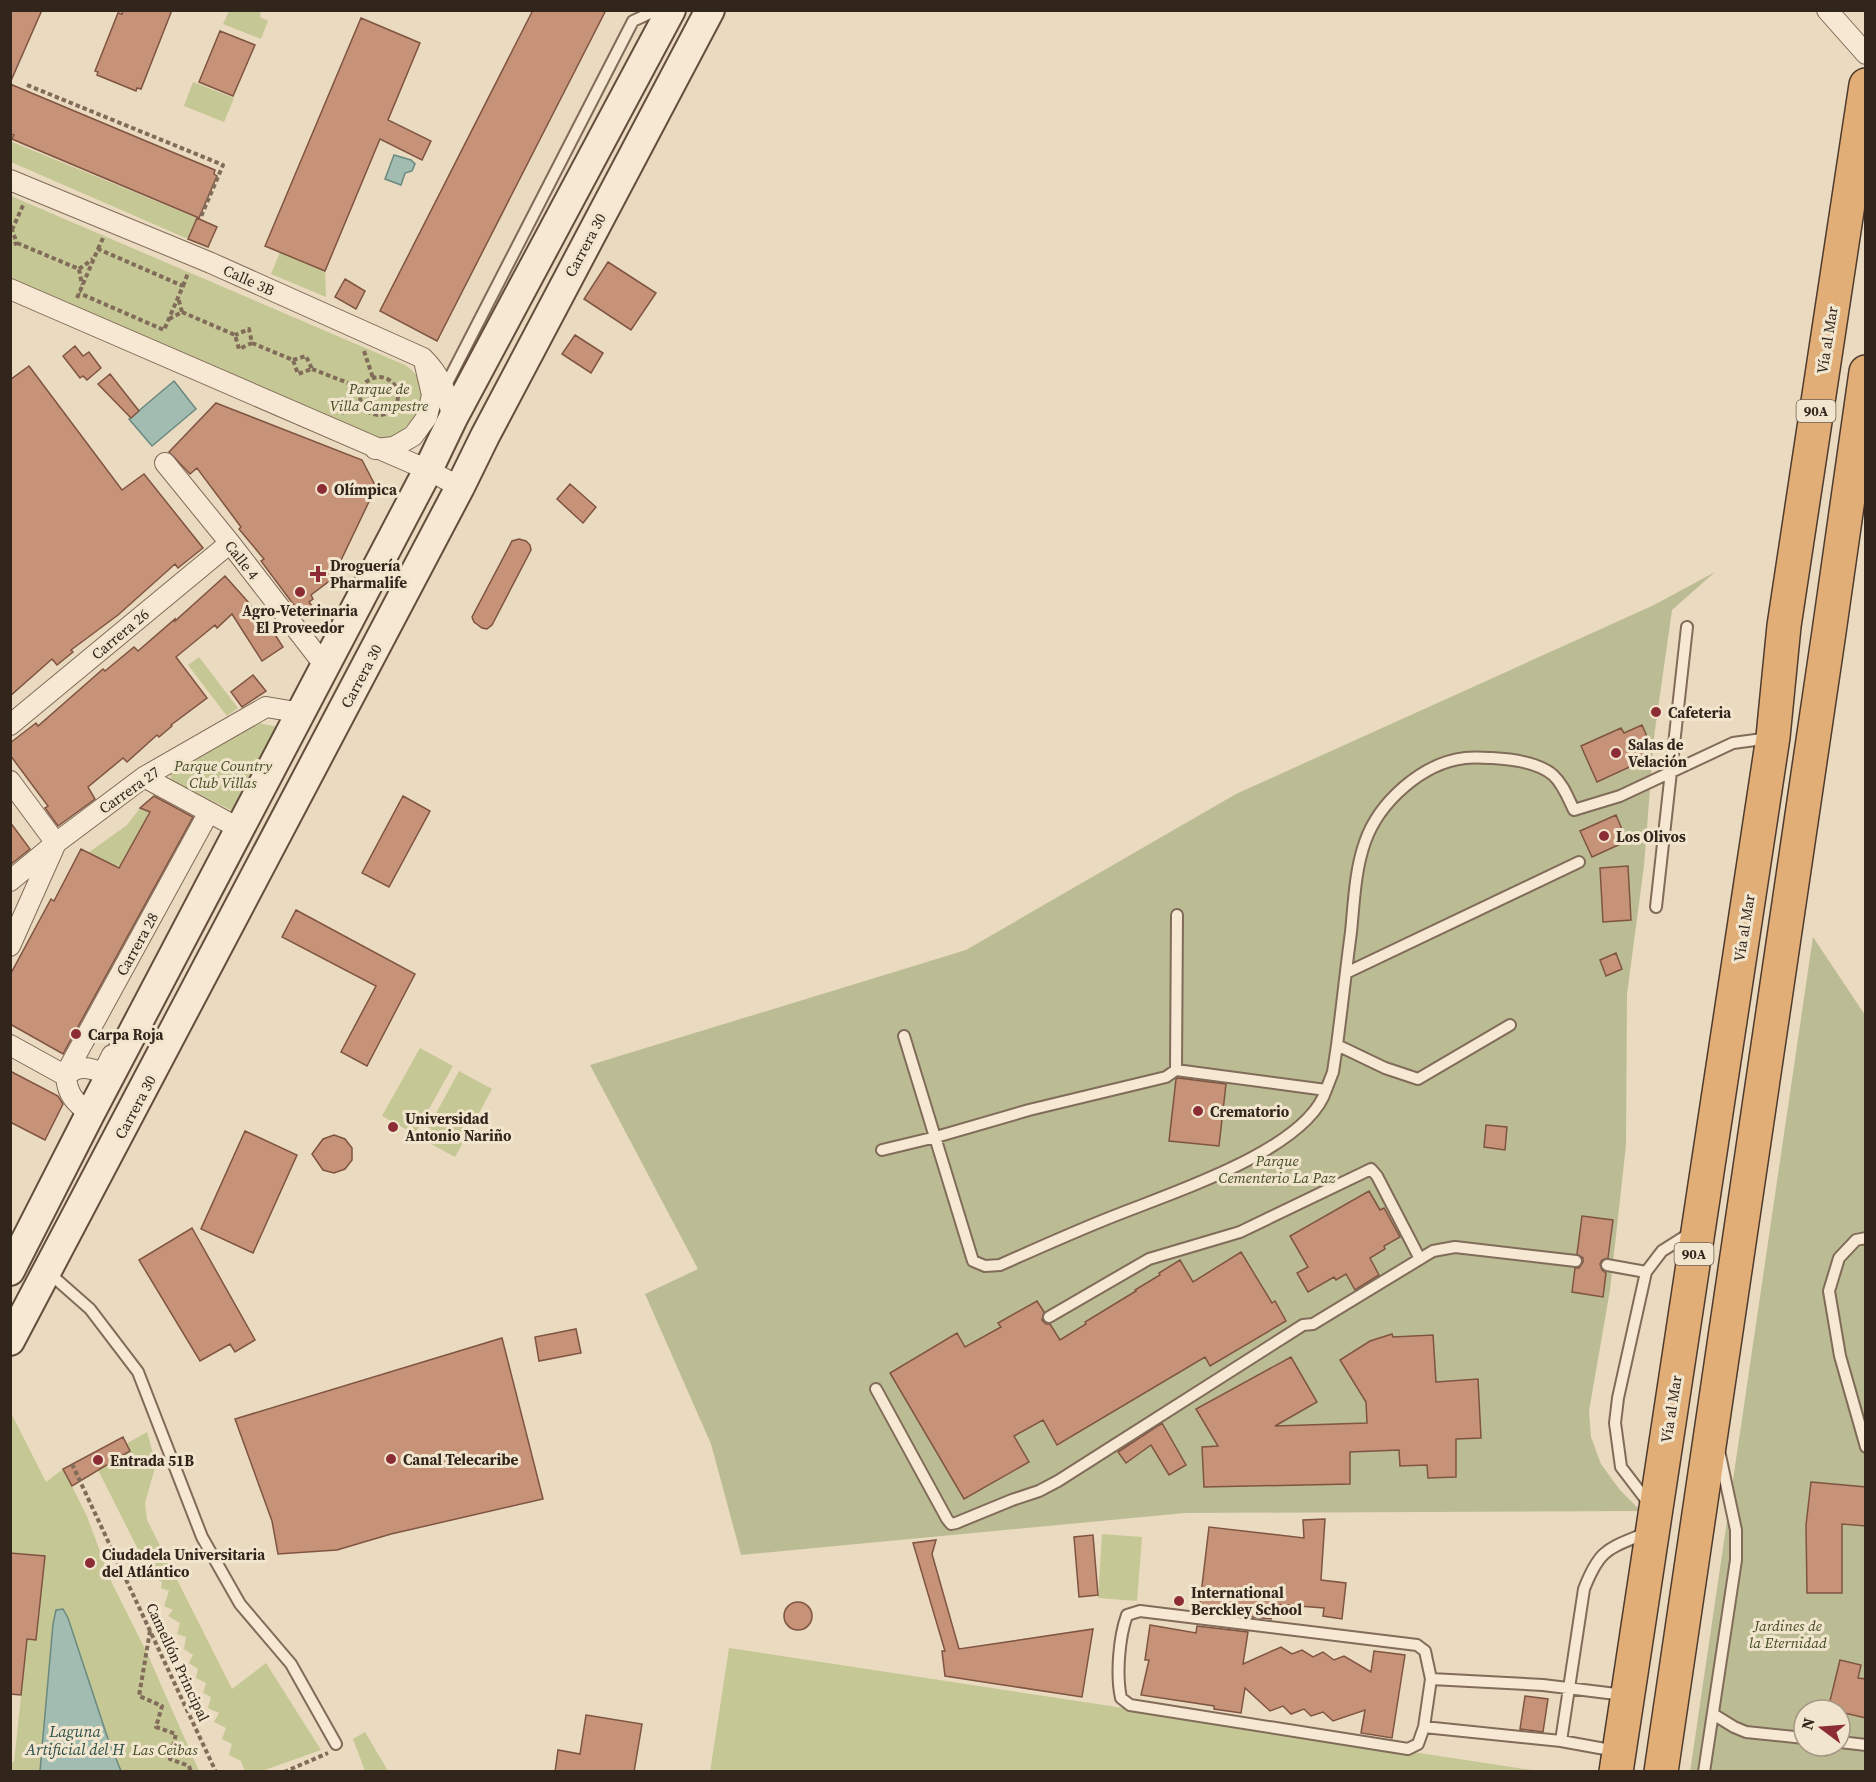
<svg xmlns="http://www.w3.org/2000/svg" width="1876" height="1782" viewBox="0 0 1876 1782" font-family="'Source Serif 4',serif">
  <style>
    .green { fill: #c5c795 }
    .cemetery { fill: #bbbc94; fill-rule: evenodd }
    .water { fill: #a2bcb2; stroke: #6a897f; stroke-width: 1.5 }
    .building { fill: #c69278; stroke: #7f5441; stroke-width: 1.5 }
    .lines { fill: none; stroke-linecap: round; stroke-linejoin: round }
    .service-casing { stroke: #816b59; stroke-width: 14 }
    .minor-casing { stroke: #816b59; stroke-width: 22 }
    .secondary-casing { stroke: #634d3c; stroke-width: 32 }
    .trunk-casing { stroke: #4f3a2d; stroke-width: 36 }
    .path { stroke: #816b59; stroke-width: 4; stroke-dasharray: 4.5 3; stroke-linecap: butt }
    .service { stroke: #f6e8d2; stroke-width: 10 }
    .minor { stroke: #f6e8d2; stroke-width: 20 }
    .secondary { stroke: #f6e8d2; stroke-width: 28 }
    .trunk { stroke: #e0ae76; stroke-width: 33 }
    .poi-dot { fill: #8c2d36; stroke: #f2e5ce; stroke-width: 2 }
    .labels { text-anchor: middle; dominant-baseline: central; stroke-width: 6; stroke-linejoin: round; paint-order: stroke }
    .shield { fill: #f2e5ce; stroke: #6c5f51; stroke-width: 1.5 }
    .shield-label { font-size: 14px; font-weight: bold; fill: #32251c }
    .street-label { font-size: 15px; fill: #32251c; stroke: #f2e5ce }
    .park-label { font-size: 15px; font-style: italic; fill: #464d24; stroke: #f2e5ce }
    .poi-label { font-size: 15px; font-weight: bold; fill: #32251c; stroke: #f2e5ce; text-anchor: start }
    .water-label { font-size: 16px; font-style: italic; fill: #2d514c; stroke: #f2e5ce }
  </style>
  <rect width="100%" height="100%" fill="#eadabf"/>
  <path class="green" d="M229,11H261L260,17L268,21L261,39L223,24Z
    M193,82L234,98L224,122L184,106Z
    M10,141L197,218L188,239L11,162Z
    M11,196L405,365C438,386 417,423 391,438L373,437L11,278Z
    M280,252L325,271L326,297L271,274Z
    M199,657L238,708L227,716L188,665Z
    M258,723L279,727L235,812L172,781L169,772Z
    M140,808L186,831L175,851L139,832L121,866L112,865L88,853L127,825Z
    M420,1048L453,1066L415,1134L382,1116Z
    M459,1071L492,1089L455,1157L422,1139Z
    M10,1411L46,1482L63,1469L86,1514L112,1583L147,1653L199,1771H121L108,1739L53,1624L40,1771H11V1762H14L27,1639L36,1640L44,1556L11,1553Z
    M147,1432L156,1464L145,1503L147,1520L232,1689L266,1663L321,1750L259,1772L245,1771L241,1761L229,1755L232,1744L222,1739L226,1728L214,1722L219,1713L208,1708L211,1697L203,1693L206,1683L196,1678L198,1669L189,1663L193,1655L184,1649L186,1637L177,1634L180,1623L168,1616L173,1610L164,1606L169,1591L161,1588L162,1582L151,1575L98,1470L129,1452L126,1444Z
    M1102,1534L1142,1537L1137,1601L1098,1598Z
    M729,1648L1538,1771L710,1772Z
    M365,1732L388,1771H365L353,1739Z"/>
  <path class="cemetery" d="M1715,572L1672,610L1654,737L1644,866L1627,994L1626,1145L1610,1290L1589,1411L1591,1437L1601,1464L1620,1490L1641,1511L1185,1513L741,1555L711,1444L645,1294L698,1269L590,1065L966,950L1236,794L1654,605Z
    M1813,937L1865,1015V1771L1690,1772ZM1804,1710H1840V1746H1804Z"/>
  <path class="water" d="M394,155L411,160L415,164L412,171L405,173L401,185L385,179Z
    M174,381L196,409L152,446L129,419Z
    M63,1609L68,1618L108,1739L121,1771H40L53,1624L56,1610Z"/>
  <path class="building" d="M10,10H42L10,83Z
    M123,10H172L141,89L137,88L136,91L97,75L98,72L95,71L118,13L122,14Z
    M533,10H606L437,341L380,311Z
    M361,18L420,43L388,120L431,141L422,160L380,139L325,271L265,246Z
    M220,31L255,45L233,96L199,82Z
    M10,84L215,170L214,174L217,176L199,218L12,139L14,135L10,134Z
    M197,218L217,227L208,247L188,239Z
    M608,262L656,293L631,330L584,299Z
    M345,279L365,291L356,309L335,297Z
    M575,335L603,353L591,373L562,354Z
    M75,346L83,356L89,352L101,368L87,380L83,376L80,378L63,356Z
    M29,366L122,490L144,474L203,548L178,568L175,564L118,615L71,650L73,652L57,665L52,659L10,696V380Z
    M110,374L139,411L131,418L98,384Z
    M216,403L362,460L376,487L332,579L311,595L313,599L309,602L313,607L302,616L261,561L264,559L239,529L241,527L197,468L190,474L169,452Z
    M570,484L596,507L583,523L557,499Z
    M519,539L526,541L530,545L531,550L492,625L487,629L482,628L474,622L472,617L512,541Z
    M225,576L249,603L263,624L267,622L283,647L262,661L232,614L217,628L215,625L176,657L207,698L171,725L172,726L159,737L157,735L127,762L123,758L88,787L95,799L58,826L45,808L48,806L10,755V743L36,723L38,726L103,669L105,671L134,647L138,651L175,619V621Z
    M253,675L266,691L242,707L231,692Z
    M1642,725L1651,746L1645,749L1649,758L1597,782L1581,746L1621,728L1624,733Z
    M154,796L193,817L63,1054L10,1024V975L51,899L54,901L81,849L119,868L150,812L140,808Z
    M403,796L430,811L389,887L362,873Z
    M1616,815L1627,841L1592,857L1580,831Z
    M10,822L30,849L10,865Z
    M1628,866L1631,920L1603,922L1600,868Z
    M296,910L415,974L367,1066L341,1052L376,986L282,937Z
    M1616,953L1622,969L1606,976L1600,960Z
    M10,1071L58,1096L63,1104L45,1140L10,1122Z
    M1178,1078L1226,1084L1219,1146L1169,1141L1176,1079Z
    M1486,1125L1507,1127L1505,1150L1484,1147Z
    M245,1131L297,1155L253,1253L201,1229Z
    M334,1135L345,1139L352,1148V1160L345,1169L334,1173L323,1170L312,1154L323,1139Z
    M1369,1191L1380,1210L1384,1208L1400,1237L1384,1246L1385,1249L1370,1258L1379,1275L1355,1290L1346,1274L1336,1280L1334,1277L1308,1292L1297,1273L1308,1267L1290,1236Z
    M1582,1216L1613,1220L1608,1258L1602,1260L1600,1264L1602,1270L1606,1273L1603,1297L1572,1292L1575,1268H1579L1583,1262V1258L1577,1254Z
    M192,1228L255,1340L235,1352L230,1344L200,1361L139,1260Z
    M1241,1252L1272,1303L1275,1301L1286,1321L1210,1366L1205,1357L1057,1445L1043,1420L1014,1436L1029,1462L964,1499L890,1373L957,1333L965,1347L1001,1327L998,1323L1037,1301L1044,1312L1042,1320L1046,1324H1050L1060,1340L1086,1324L1085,1322L1136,1291L1135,1290L1160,1275L1159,1273L1180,1260L1193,1282Z
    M576,1329L581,1353L539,1361L535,1337Z
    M1392,1334L1393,1337L1433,1335L1436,1382L1478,1379L1481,1438L1456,1439V1477L1428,1478L1427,1465L1400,1466L1399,1450L1350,1452V1484L1204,1487L1202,1447L1218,1446L1196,1409L1291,1357L1317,1402L1275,1426L1367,1423L1366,1402L1340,1360L1370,1341Z
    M502,1338L543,1499L391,1534L337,1550L278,1554L272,1521L235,1419Z
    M1162,1423L1186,1465L1169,1475L1151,1445L1126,1463L1118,1452Z
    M123,1437L130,1451L72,1486L63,1469Z
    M1811,1482L1866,1487V1526L1842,1524V1593H1807L1806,1525Z
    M1325,1519L1321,1580L1346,1583L1342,1619L1323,1616L1324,1608L1273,1604L1271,1619L1199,1611L1209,1527L1304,1538L1303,1520Z
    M1093,1535L1098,1595L1079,1597L1074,1537Z
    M936,1540L932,1554L959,1649L1093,1629L1082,1697L945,1676L942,1651H945L913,1543Z
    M10,1553L45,1556L36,1640L27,1639L21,1695L10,1694Z
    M784 1616a14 14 0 1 1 28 0a14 14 0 1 1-28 0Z
    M1150,1625L1196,1633L1197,1626L1248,1632L1243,1664L1281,1647L1292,1654L1302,1650L1313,1657L1323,1652L1334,1660L1344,1656L1371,1672L1374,1651L1405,1655L1392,1738L1361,1733L1365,1710L1333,1721L1323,1712L1311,1716L1304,1709L1291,1714L1283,1706L1270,1711L1245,1688L1241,1713L1214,1709V1706L1141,1695L1149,1660H1145Z
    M1840,1660L1861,1665L1858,1678L1866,1679V1718L1840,1712V1710L1828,1709Z
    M1525,1696L1548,1699L1543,1732L1520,1729Z
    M586,1715L642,1724L634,1772H555L558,1750L580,1754Z"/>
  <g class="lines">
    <g class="service-casing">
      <path id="service" d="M445,387L633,21L657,10
        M1656,907L1687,627
        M1346,973L1579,862
        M904,1036L973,1261L985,1266L1000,1265C1038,1248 1076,1231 1114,1216C1171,1193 1307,1150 1326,1090
        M1337,1045L1385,1068L1418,1079L1510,1025
        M1176,1070L1177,915
        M882,1150L936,1137L1029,1110L1166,1077L1176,1070L1326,1090L1333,1072L1337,1045C1342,1007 1346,969 1351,932C1354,902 1355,870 1365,842C1379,802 1422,763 1465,758C1474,757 1484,758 1492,758C1511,759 1538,762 1553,775C1563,784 1568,798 1574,810L1620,796L1733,743L1770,738
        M1866,1238L1856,1240L1839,1258L1829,1291L1840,1356L1866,1447
        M1607,1265L1646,1272
        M48,1272L90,1309L138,1372L202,1537L240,1604L291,1664L336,1744
        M1049,1317L1149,1259L1240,1232L1371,1169L1377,1176L1420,1259
        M876,1389L947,1519L951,1524L956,1523L1012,1500L1039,1491L1058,1481L1303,1325L1313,1324L1433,1251L1455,1247L1576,1261
        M1650,1505L1621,1467L1615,1423L1618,1398L1646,1272L1662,1251L1692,1232
        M1140,1611L1417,1645L1425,1651L1431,1679L1424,1727L1418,1744L1408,1749L1130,1705L1121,1698C1116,1675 1119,1637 1127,1615Z
        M1431,1679L1543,1685L1624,1695
        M1713,1714L1734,1727L1746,1732L1804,1738
        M1424,1727L1561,1741L1616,1751
        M1561,1741L1584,1589C1600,1548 1608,1549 1646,1533
        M1840,1742L1866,1745
        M1704,1772L1736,1560V1530L1720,1455"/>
    </g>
    <g class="minor-casing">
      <path id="minor" d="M1827,10L1866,54
        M10,180L211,263L423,358C442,377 446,392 453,418
        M10,289L428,470L460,487
        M375,449L394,447L413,436L427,417L432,395L425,365
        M165,463L230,543L318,657
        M10,725L230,543
        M144,777L231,824
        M10,781L56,843L10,946
        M10,881L56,843L144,777L266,707L290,711
        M10,1045L66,1076
        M65,1075L209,812
        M66,1076C78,1065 88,1067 103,1073L112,1055
        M66,1076C67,1095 76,1103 90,1114"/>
    </g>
    <g class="secondary-casing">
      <path id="secondary" d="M10,1271L90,1114L428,470L453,418L671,10
        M10,1341L460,487L485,436L710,10"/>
    </g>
    <g class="trunk-casing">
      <path id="trunk" d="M1616,1772L1773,737L1784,626L1866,85
        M1661,1772L1829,632L1866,372"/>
    </g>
    <path class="path" d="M27,85L223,165L200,219
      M12,230L24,203
      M10,231L12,230L17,243L10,246
      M17,243L79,269L82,285
      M98,249L104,236
      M79,269L93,259
      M183,286L188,273
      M77,298L98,249L183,286L164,330L79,293
      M182,312L235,335L239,349L252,343L249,329L235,335
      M169,319L182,312L178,297
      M252,343L293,360L298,374L312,369L306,356L293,360
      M364,351L373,378
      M312,369L361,388
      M360 396a19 19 0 1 1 38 0a19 19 0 1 1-38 0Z
      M342,413L362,404
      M72,1464L216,1772
      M150,1631L139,1696L162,1706L156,1727L176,1734L170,1759L189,1766L191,1772
      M284,1772L328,1753"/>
    <use href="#service" class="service"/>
    <use href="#minor" class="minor"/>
    <use href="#secondary" class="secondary"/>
    <use href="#trunk" class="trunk"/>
  </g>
  <g class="poi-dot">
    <circle cx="322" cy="489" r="6"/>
    <path d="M315 565h6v6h6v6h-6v6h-6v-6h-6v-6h6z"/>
    <circle cx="300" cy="592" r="6"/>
    <circle cx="1656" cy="712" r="6"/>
    <circle cx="1616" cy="753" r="6"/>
    <circle cx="1604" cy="836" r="6"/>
    <circle cx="76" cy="1034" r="6"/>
    <circle cx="1198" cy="1111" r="6"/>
    <circle cx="393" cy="1127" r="6"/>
    <circle cx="391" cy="1459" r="6"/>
    <circle cx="98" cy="1460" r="6"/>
    <circle cx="90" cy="1563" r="6"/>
    <circle cx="1179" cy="1601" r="6"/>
  </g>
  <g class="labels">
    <g class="shield">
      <rect x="1796.5" y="400" width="39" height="22" rx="4.5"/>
      <rect x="1674.5" y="1243" width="39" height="22" rx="4.5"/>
    </g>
    <g class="shield-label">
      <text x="1816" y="411">90A</text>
      <text x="1694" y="1254">90A</text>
    </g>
    <g class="street-label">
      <text transform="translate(585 245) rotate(-62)">Carrera 30</text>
      <text transform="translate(249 280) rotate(24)">Calle 3B</text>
      <text transform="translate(1827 340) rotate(-81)">Vía al Mar</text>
      <text transform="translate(242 560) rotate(52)">Calle 4</text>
      <text transform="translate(120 634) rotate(-40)">Carrera 26</text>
      <text transform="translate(361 676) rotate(-62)">Carrera 30</text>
      <text transform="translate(129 790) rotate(-35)">Carrera 27</text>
      <text transform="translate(1744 928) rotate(-81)">Vía al Mar</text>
      <text transform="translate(137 944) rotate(-61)">Carrera 28</text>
      <text transform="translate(135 1107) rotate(-62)">Carrera 30</text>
      <text transform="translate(1671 1409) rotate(-81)">Vía al Mar</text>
      <text transform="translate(178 1662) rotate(65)">Camellón Principal</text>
    </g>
    <g class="park-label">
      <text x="379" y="388">Parque de<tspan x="379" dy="17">Villa Campestre</tspan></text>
      <text x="223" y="765">Parque Country<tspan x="223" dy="17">Club Villas</tspan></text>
      <text x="1277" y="1160">Parque<tspan x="1277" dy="17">Cementerio La Paz</tspan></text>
      <text x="1788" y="1625">Jardines de<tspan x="1788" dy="17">la Eternidad</tspan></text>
      <text x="165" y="1749">Las Ceibas</text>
    </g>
    <g class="poi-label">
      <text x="334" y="489">Olímpica</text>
      <text x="330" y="565">Droguería<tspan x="330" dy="17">Pharmalife</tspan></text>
      <text x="300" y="610" text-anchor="middle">Agro-Veterinaria<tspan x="300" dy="17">El Proveedor</tspan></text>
      <text x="1668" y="712">Cafeteria</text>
      <text x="1628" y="744">Salas de<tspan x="1628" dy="17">Velación</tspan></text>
      <text x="1616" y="836">Los Olivos</text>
      <text x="88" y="1034">Carpa Roja</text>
      <text x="1210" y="1111">Crematorio</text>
      <text x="405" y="1118">Universidad<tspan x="405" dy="17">Antonio Nariño</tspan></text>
      <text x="403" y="1459">Canal Telecaribe</text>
      <text x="110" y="1460">Entrada 51B</text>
      <text x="102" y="1554">Ciudadela Universitaria<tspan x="102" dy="17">del Atlántico</tspan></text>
      <text x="1191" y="1592">International<tspan x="1191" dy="17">Berckley School</tspan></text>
    </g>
    <g class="water-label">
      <text x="75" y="1731">Laguna<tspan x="75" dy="18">Artificial del H</tspan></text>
    </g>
  </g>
  <rect width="1876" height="1782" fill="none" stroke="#32251c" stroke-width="24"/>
  <g transform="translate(1822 1728) rotate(286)"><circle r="28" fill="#f2e5ce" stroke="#a59887" stroke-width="1.5"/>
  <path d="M0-4.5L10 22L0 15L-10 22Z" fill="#8c2d36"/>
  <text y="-9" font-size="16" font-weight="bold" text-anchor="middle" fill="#32251c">N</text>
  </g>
</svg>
